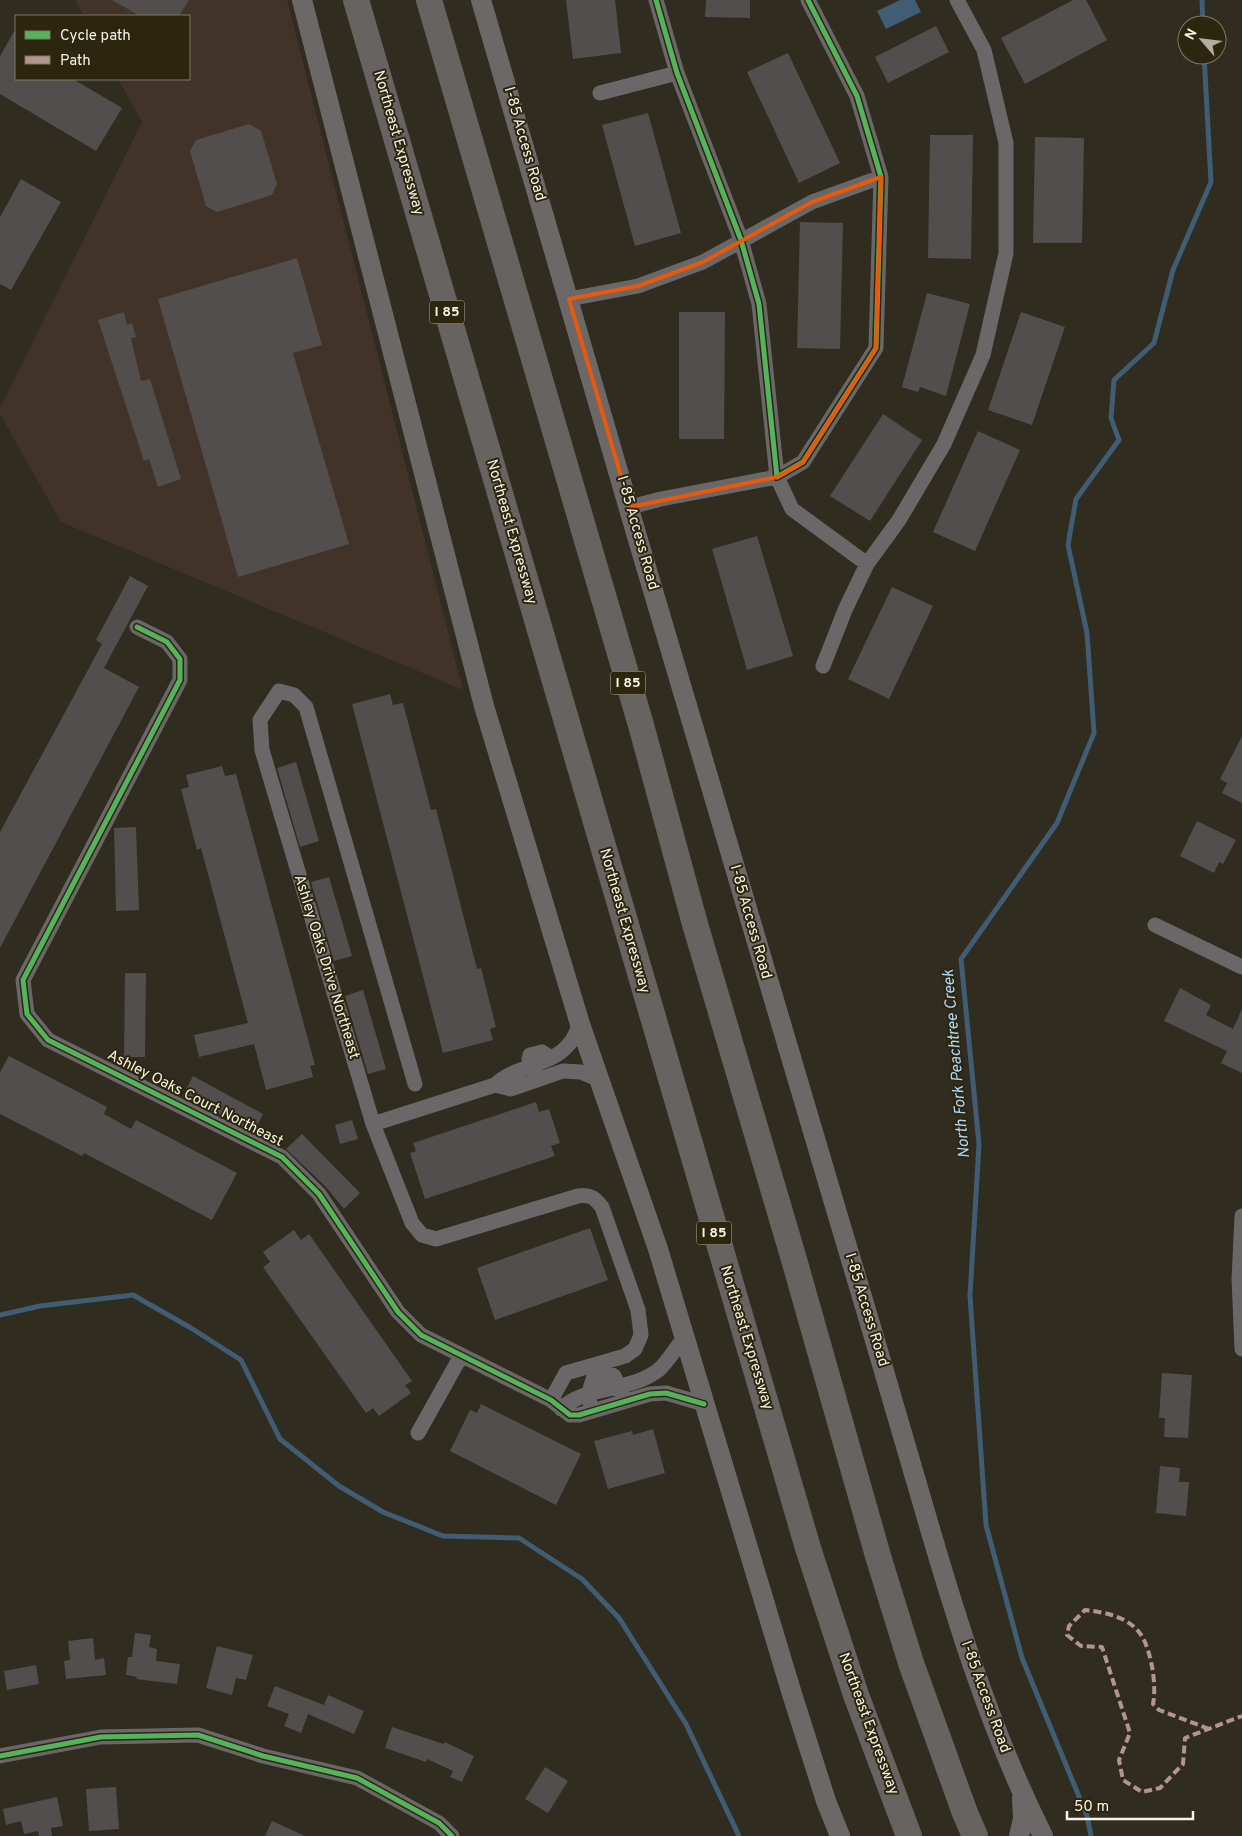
<svg xmlns="http://www.w3.org/2000/svg" width="1242" height="1836" viewBox="0 0 1242 1836" font-family="Overpass,sans-serif">
  <style>
    .commercial { fill: #423328 }
    .water { fill: #405d74 }
    .lines { fill: none; stroke-linecap: round; stroke-linejoin: round }
    .stream { stroke: #405d74; stroke-width: 5 }
    .building { fill: #524e4e }
    .minor { stroke: #696768; stroke-width: 15 }
    .secondary { stroke: #6c6868; stroke-width: 20 }
    .motorway { stroke: #666360; stroke-width: 26 }
    .quiet { stroke: #b2968c; stroke-width: 4; stroke-dasharray: 8 4; stroke-linecap: butt }
    .cycleway-casing { stroke: #2c260f; stroke-width: 8 }
    .cycleway { stroke: #56b35d; stroke-width: 5 }
    .marked { fill: none; stroke: #e8590c; stroke-width: 4; stroke-linejoin: round }
    .labels { text-anchor: middle; dominant-baseline: central; stroke-width: 4; stroke-linejoin: round; paint-order: stroke }
    .shield { fill: #2c260f; stroke: #bab6a6; stroke-width: 1 }
    .shield-label { font-size: 14px; font-weight: bold; fill: #f7f4e6 }
    .street-label { font-size: 15px; fill: #f7f4e6; stroke: #2c260f }
    .water-label { font-size: 16px; font-style: italic; fill: #add9fd; stroke: #2c260f }
  </style>
  <rect width="100%" height="100%" fill="#302c1f"/>
  <path class="commercial" d="M75,0H287L463,690L61,522L0,414V408L142,122L118,79H189V16H84Z"/>
  <path class="water" d="M900,0H915L921,12L886,29L877,11Z"/>
  <g class="lines">
    <path class="stream" d="M1202,0L1203,25
      M0,1315L40,1306L133,1295L191,1328L241,1360L280,1439L339,1486L383,1512L443,1536L519,1538L582,1579L619,1618L686,1724L739,1836
      M1091,1836L1087,1816L1022,1658L986,1525L970,1296L979,1144L961,959L1057,823L1094,733L1087,633L1068,545L1076,499L1119,440L1111,418L1114,380L1154,343L1173,270L1211,182L1204,55"/>
  </g>
  <path class="building" d="M112,0H189L179,16H140Z
    M566,0H615L621,53L573,59Z
    M706,0H750V18L705,17Z
    M1073,0H1086L1107,40L1025,84L1001,38Z
    M936,26L949,52L888,83L875,57Z
    M16,28V79H73L122,108L96,151L0,94V56Z
    M788,53L840,163L799,183L747,72Z
    M648,113L681,233L635,246L602,125Z
    M249,124L261,131L277,184L272,195L217,212L206,206L190,151L196,140Z
    M930,135H973L971,259L928,258Z
    M1035,137L1084,138L1082,243H1033Z
    M21,179L61,202L11,290L0,284V217Z
    M800,222L843,223L840,349L797,348Z
    M297,258L322,345L293,353L349,544L238,577L158,299Z
    M927,293L970,304L946,396L920,387L918,392L902,387Z
    M124,312L127,325L132,323L136,337L131,338L141,381L150,379L181,479L158,487L149,459L144,461L98,320Z
    M679,312H725L724,439H679Z
    M1021,312L1065,327L1032,425L988,410Z
    M883,414L922,440L870,521L830,496Z
    M978,431L1020,450L975,551L933,532Z
    M757,536L793,656L747,670L712,549Z
    M130,576L148,586L104,668L139,687L0,948V832L102,644L96,640Z
    M892,587L933,606L889,699L848,679Z
    M390,694L393,705L403,703L431,810L436,809L477,969L481,968L496,1027L490,1029L493,1040L443,1053L352,704Z
    M1242,736V803L1222,793L1227,783L1220,779Z
    M296,762L319,841L300,847L277,768Z
    M222,766L225,776L236,774L315,1065L310,1066L313,1077L266,1090L254,1044L199,1057L194,1035L248,1023L201,848L197,850L181,789L189,787L186,775Z
    M1197,821L1236,840L1223,864L1219,862L1214,873L1180,856Z
    M136,827L139,910L116,911L114,828Z
    M329,877L352,956L334,961L311,882Z
    M125,973H146L145,1057H124Z
    M1180,988L1211,1005L1206,1015L1233,1029L1242,1009V1073L1221,1063L1227,1051L1164,1021Z
    M363,990L386,1069L368,1074L345,996Z
    M9,1056L107,1107L104,1114L131,1129L136,1120L237,1173L212,1220L84,1153L82,1156L0,1114V1072Z
    M193,1076L263,1114L254,1132L183,1096Z
    M536,1102L539,1112L549,1109L560,1143L551,1146L555,1156L425,1199L410,1153L416,1151L413,1143Z
    M352,1120L358,1139L340,1144L335,1125Z
    M302,1134L360,1193L344,1209L326,1187L286,1149Z
    M590,1228L608,1280L495,1320L477,1268Z
    M294,1230L301,1240L309,1234L412,1381L405,1385L411,1393L379,1416L373,1408L366,1413L263,1267L270,1262L263,1252Z
    M1162,1373L1192,1375L1188,1438L1164,1437L1165,1418H1159Z
    M481,1404L581,1454L556,1505L450,1451L470,1410L477,1413Z
    M653,1429L665,1473L608,1489L594,1441L632,1431L633,1435Z
    M1160,1466L1180,1468L1179,1482H1189L1186,1516L1156,1513Z
    M135,1633L151,1635L149,1647L157,1649L156,1661L180,1664L177,1684L136,1679L137,1677L126,1675L128,1657H132Z
    M93,1638L95,1660L104,1658L106,1675L66,1679L64,1661L70,1660L68,1641Z
    M217,1646L253,1655L246,1680L236,1678L232,1695L206,1688Z
    M36,1665L39,1684L7,1690L4,1671Z
    M275,1686L324,1705L328,1695L364,1711L354,1734L308,1714L301,1733L284,1726L289,1714L267,1706Z
    M392,1727L444,1744L445,1742L474,1756L462,1782L450,1777L453,1771L427,1759L426,1762L385,1748Z
    M545,1767L568,1781L548,1813L525,1799Z
    M116,1787L119,1829L89,1831L86,1789Z
    M57,1797L63,1826L51,1828L52,1836H39L38,1831L24,1834L21,1821L6,1825L3,1809Z
    M272,1821L305,1836H265Z"/>
  <g class="lines">
    <path class="minor" d="M656,0L677,73L741,240L759,304L777,477L803,462L876,348L881,177L857,96L808,0
      M600,93L677,73
      M569,299L638,286L703,262L812,202L881,177
      M630,507L661,499L777,477L792,509L867,564L899,520L944,444L983,355L1006,253V143L984,50L957,0
      M137,627L167,642L180,659V680L23,980L27,1014L48,1040L282,1157L319,1194L398,1312L421,1335L551,1400L570,1415H579L650,1394L666,1393L704,1404
      M823,666L845,610L867,564
      M1155,925L1242,967
      M536,1073L529,1059L530,1055L542,1052L550,1057
      M415,1084L306,707L294,695L279,691L260,720L262,750L373,1124L495,1085C515,1065 552,1066 569,1044C574,1039 577,1030 580,1024
      M495,1085L511,1089L563,1071L581,1072L600,1080
      M373,1124L412,1223L422,1235L436,1239L578,1196C590,1194 595,1198 602,1207L638,1310L641,1335L635,1349L625,1356L566,1373L551,1400
      M1242,1216L1239,1279L1242,1349
      M590,1403L588,1396L593,1379L608,1373L614,1376L623,1395
      M561,1409C584,1386 629,1392 657,1371C666,1365 676,1347 684,1338
      M418,1433L461,1356
      M0,1756L101,1737L198,1735L263,1756L357,1778L439,1823L452,1836"/>
    <path class="secondary" d="M302,0L484,706L580,1024L658,1249L792,1694L826,1801L840,1836
      M481,0C600,408 717,816 840,1223C867,1312 893,1402 919,1491C953,1609 988,1726 1043,1836
      M1019,1836L1023,1819L1022,1798"/>
    <path class="motorway" d="M356,0L808,1548L856,1695L909,1836
      M429,0L641,725L695,924L793,1256L878,1556L911,1663L965,1813L975,1836"/>
    <path class="quiet" d="M1209,1729L1159,1710L1153,1704C1157,1685 1151,1647 1139,1632C1126,1616 1103,1612 1085,1610L1069,1626L1067,1635L1081,1646L1102,1647L1130,1733L1119,1760L1123,1780L1142,1792L1160,1788L1183,1764L1185,1738L1242,1716"/>
    <g class="cycleway-casing">
      <path id="cycleway" d="M656,0L677,73L741,240L759,304L777,477L803,462L876,348L881,177L857,96L808,0
        M137,627L167,642L180,659V680L23,980L27,1014L48,1040L282,1157L319,1194L398,1312L421,1335L551,1400L570,1415H579L650,1394L666,1393L704,1404
        M0,1756L101,1737L198,1735L263,1756L357,1778L439,1823L452,1836"/>
    </g>
    <use href="#cycleway" class="cycleway"/>
  </g>
  <path class="marked" d="M881,177L876,348L803,462L777,477L630,507L569,299L638,286L703,262L812,202Z"/>
  <g class="labels">
    <g class="shield">
      <rect x="429.5" y="300.5" width="35" height="23" rx="4"/>
      <rect x="610.5" y="671.5" width="35" height="23" rx="4"/>
      <rect x="696.5" y="1221.5" width="35" height="23" rx="4"/>
    </g>
    <g class="shield-label">
      <text x="447" y="312">I 85</text>
      <text x="628" y="683">I 85</text>
      <text x="714" y="1233">I 85</text>
    </g>
    <g class="street-label">
      <text transform="translate(398 143) rotate(74)">Northeast Expressway</text>
      <text transform="translate(524 144) rotate(74)">I-85 Access Road</text>
      <text transform="translate(511 532) rotate(74)">Northeast Expressway</text>
      <text transform="translate(637 533) rotate(74)">I-85 Access Road</text>
      <text transform="translate(624 921) rotate(74)">Northeast Expressway</text>
      <text transform="translate(750 922) rotate(74)">I-85 Access Road</text>
      <text transform="translate(326 967) rotate(73)">Ashley Oaks Drive Northeast</text>
      <text transform="translate(195 1099) rotate(27)">Ashley Oaks Court Northeast</text>
      <text transform="translate(866 1310) rotate(73)">I-85 Access Road</text>
      <text transform="translate(746 1338) rotate(73)">Northeast Expressway</text>
      <text transform="translate(985 1697) rotate(70)">I-85 Access Road</text>
      <text transform="translate(868 1724) rotate(70)">Northeast Expressway</text>
    </g>
    <g class="water-label">
      <text transform="translate(957 1064) rotate(-95)">North Fork Peachtree Creek</text>
    </g>
  </g>
  <rect x="15" y="15" width="175" height="65" fill="#2c260f" stroke="#7d7865"/>
  <rect x="25" y="31" width="25" height="8" fill="#56b35d" stroke="#7d7865"/>
  <text x="60" y="40" font-size="15" fill="#f7f4e6">Cycle path</text>
  <rect x="25" y="56" width="25" height="8" fill="#b2968c" stroke="#7d7865"/>
  <text x="60" y="65" font-size="15" fill="#f7f4e6">Path</text>
  <g transform="translate(1202 40) rotate(298)"><circle r="24" fill="#2c260f" stroke="#7d7865"/>
  <path d="M0-4L9 19L0 12L-9 19Z" fill="#b1aea0"/>
  <text y="-8" font-size="14" font-weight="bold" text-anchor="middle" fill="#f7f4e6">N</text>
  </g>
  <path d="M1067 1811v8h126v-8" fill="none" stroke="#f7f4e6" stroke-width="2.5"/>
  <text x="1074" y="1811" font-size="15" fill="#f7f4e6" stroke="#2c260f" stroke-width="4" paint-order="stroke">50 m</text>
</svg>
